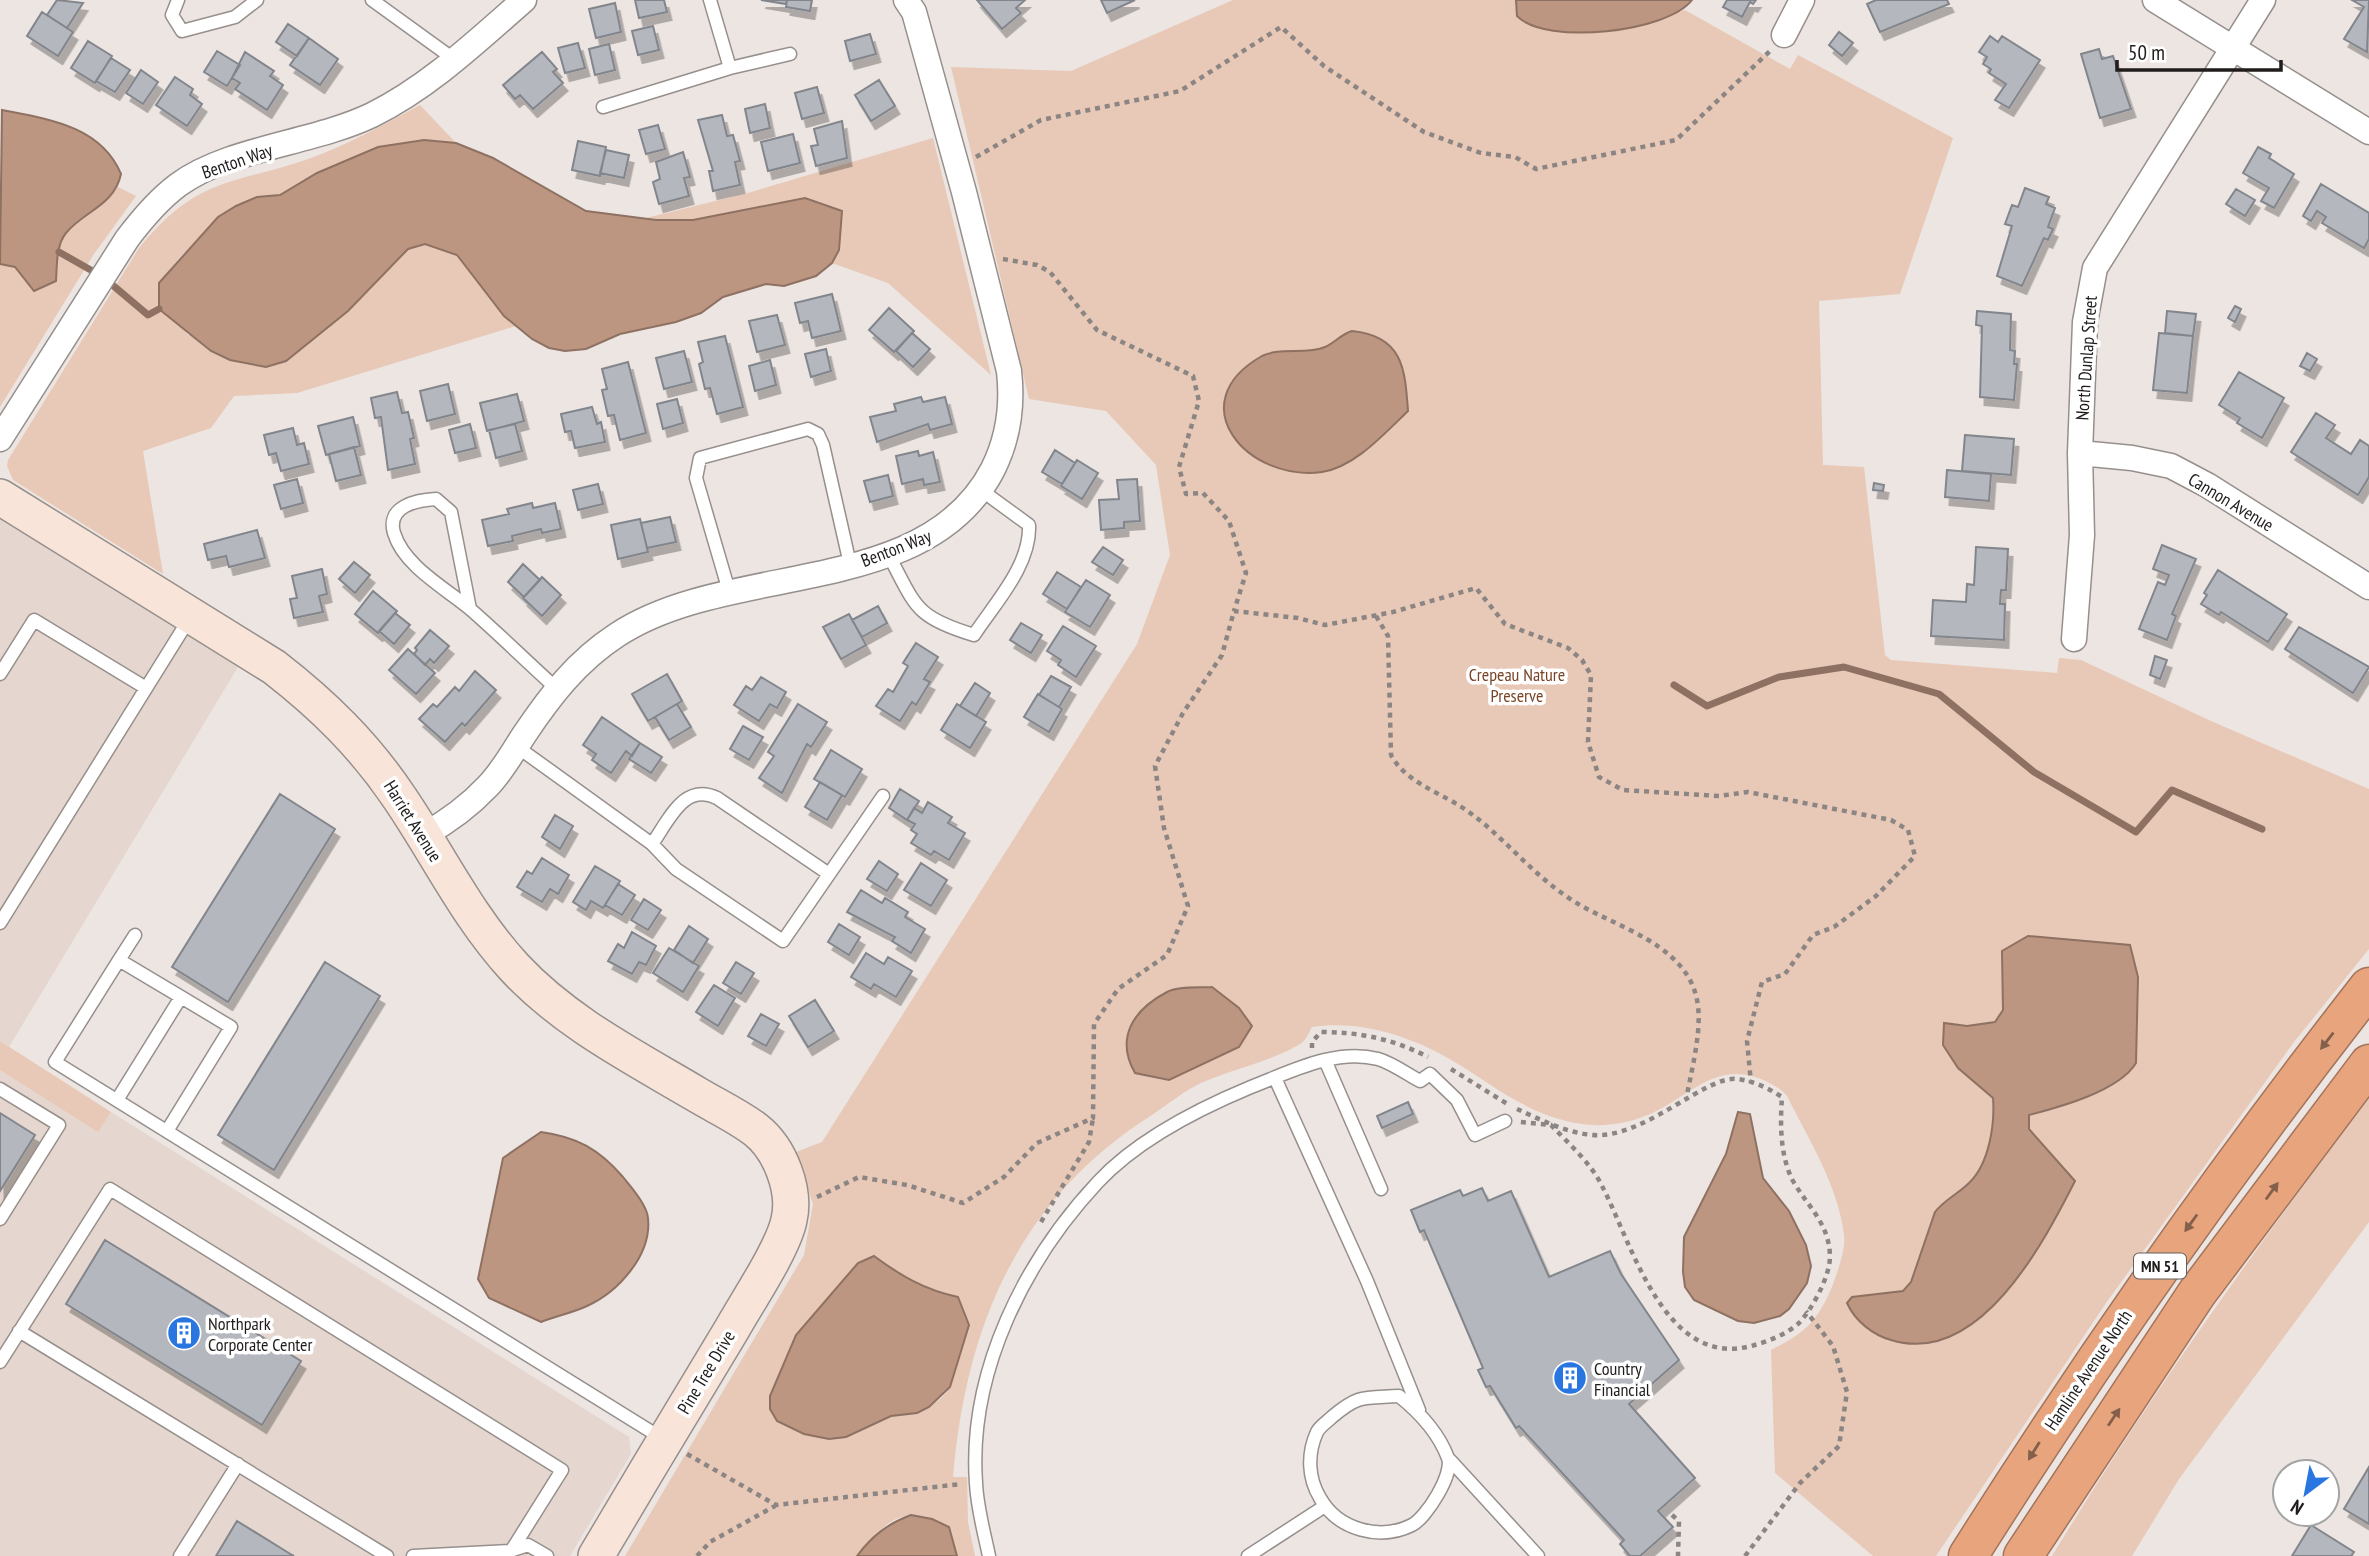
<svg xmlns="http://www.w3.org/2000/svg" width="2369" height="1556" viewBox="0 0 2369 1556" font-family="'PT Sans Narrow',sans-serif">
  <style>
    .built { fill: #e5d7cf }
    .green { fill: #e8c8b6; fill-rule: evenodd }
    .water { fill: #bd9681; stroke: #8e7162; stroke-width: 2 }
    .lines { fill: none; stroke-linecap: round; stroke-linejoin: round }
    .stream { stroke: #8e7162; stroke-width: 7 }
    .building { fill: #b4b8be; stroke: #82868c; stroke-width: 2; filter: url(#shadow) }
    .lane-casing { stroke: #968f8c; stroke-width: 15 }
    .street-casing { stroke: #968f8c; stroke-width: 27 }
    .secondary-casing { stroke: #968f8c; stroke-width: 38 }
    .highway-casing { stroke: #a2745b; stroke-width: 41 }
    .path { stroke: #8b8583; stroke-width: 4.5; stroke-dasharray: 5 5; stroke-linecap: butt }
    .lane { stroke: #fff; stroke-width: 12 }
    .street { stroke: #fff; stroke-width: 24 }
    .secondary { stroke: #f8e4d8; stroke-width: 35 }
    .highway { stroke: #e8a47d; stroke-width: 38 }
    .oneway { fill: #84604c }
    .labels { text-anchor: middle; dominant-baseline: central; stroke-width: 7; stroke-linejoin: round; paint-order: stroke }
    .shield { fill: #fff; stroke: #62605f; stroke-width: 2 }
    .shield-label { font-size: 16px; font-weight: bold; fill: #1f1c1b }
    .street-label { font-size: 18px; fill: #1f1c1b; stroke: #fff }
    .park-label { font-size: 18px; fill: #794425; stroke: #fff }
    .poi-label { font-size: 18px; fill: #1f1c1b; stroke: #fff; text-anchor: start }
  </style>
  <defs>
    <filter id="shadow"><feDropShadow dx="4.5" dy="8" stdDeviation="0" flood-color="#0004"/></filter>
  </defs>
  <rect width="100%" height="100%" fill="#ece5e1"/>
  <path class="built" d="M0,519L238,667L9,1047L0,1041Z
    M0,1070L98,1131L111,1112L629,1437L631,1454L570,1556H0Z"/>
  <path class="green" d="M1233,0H1516L1517,16C1566,48 1633,27 1685,10L1790,69L1798,55L1953,138L1900,294L1819,301L1823,465L1864,467L1885,655L1891,660L2057,673L2059,658L2081,660L2211,721L2369,789V949L2294,1042L2106,1303L1936,1556H1873L1775,1473L1771,1350C1805,1333 1817,1322 1832,1287C1837,1273 1846,1250 1844,1235C1838,1185 1809,1140 1787,1096C1779,1087 1772,1084 1761,1079C1713,1060 1687,1100 1645,1116C1625,1124 1603,1127 1582,1124C1536,1118 1502,1092 1463,1067C1419,1039 1365,1019 1312,1027C1309,1033 1305,1041 1300,1044C1270,1062 1232,1069 1201,1083C1184,1091 1168,1104 1152,1115C1019,1199 966,1325 953,1477H967L968,1522L975,1556H957L948,1527C938,1523 921,1515 910,1515C888,1517 869,1540 857,1556H625L804,1255L813,1204L796,1152L822,1142L1137,644L1170,555L1156,465L1106,411L1029,399L951,67L1071,71ZM858,1263L896,1273L933,1292L958,1297C970,1329 967,1331 956,1363C953,1371 953,1382 949,1389C918,1436 817,1404 770,1396L796,1335Z
    M420,105L456,143L424,140L317,173L280,195L257,197L182,255L159,283V309L177,321L188,335L318,333L348,311L408,249L425,244L457,255L494,305L516,326L297,393L234,396L211,428L143,451L163,574L13,480L7,466L8,460L139,248C201,172 237,186 319,155C355,141 387,123 420,105Z
    M933,138L991,375L888,283L832,263L839,250L805,198L693,220L642,219L748,193Z
    M118,187L136,196L94,254L0,407V264L15,267L34,291L56,281C57,266 57,251 64,237C71,224 106,202 118,187Z
    M0,1041L111,1112L98,1132L0,1070Z
    M2369,1098V1222L2179,1479L2132,1556H2052C2148,1398 2257,1246 2369,1098Z"/>
  <path class="water" d="M1516,0H1692C1668,32 1546,46 1517,16Z
    M2,110C48,119 101,126 121,174C114,206 84,211 66,233C56,245 57,266 56,281L34,291L15,267L0,264Z
    M424,140L456,143L493,158L586,211L656,220H693L805,198L842,211L839,250L832,263L816,276L784,286L766,284L723,297L701,313L676,322L620,334L586,349L565,351L549,348L532,339L504,316L457,255L425,244L408,249L348,311L286,361L266,367L230,360L211,351L159,309V283L218,217L236,206L257,197L280,195L317,173L378,147Z
    M1352,331C1403,336 1405,369 1408,411C1385,433 1355,467 1322,472C1247,482 1179,403 1262,356C1280,347 1307,355 1325,347C1335,343 1341,334 1352,331Z
    M2028,936L2130,945L2138,977L2136,1063C2119,1091 2060,1107 2029,1115V1129L2075,1181C2043,1244 1979,1367 1891,1340C1873,1335 1855,1321 1847,1303L1852,1297L1903,1291L1911,1282L1935,1212C1944,1200 1958,1194 1969,1183C1989,1164 1995,1125 1993,1098L1958,1068L1943,1045L1944,1023L1967,1026L1995,1022L2003,1010L2002,951Z
    M1212,987L1239,1008L1252,1026L1239,1047L1169,1080L1135,1073C1115,1038 1133,1010 1167,992C1178,986 1199,988 1212,987Z
    M1738,1112L1750,1114L1763,1178L1789,1211L1806,1245L1811,1266L1807,1283L1789,1309L1780,1316L1754,1323L1738,1321L1694,1300L1685,1287L1683,1272L1684,1237L1726,1154Z
    M541,1132C577,1137 599,1149 623,1177C631,1187 647,1205 648,1218C652,1255 618,1292 587,1306C572,1313 556,1316 541,1322L489,1298L478,1279L503,1158Z
    M874,1256C901,1276 925,1290 958,1297L969,1325L950,1387L929,1407L917,1413L891,1416L846,1437L829,1439L804,1434L777,1421L770,1409V1396L796,1335L858,1263Z
    M911,1515L932,1519L949,1527L957,1556H857C872,1536 887,1524 911,1515Z"/>
  <g class="lines">
    <path class="stream" d="M59,252L103,277L148,315L159,309
      M1674,685L1707,706L1779,677L1844,667L1939,694L2034,772L2136,832L2172,790L2262,829"/>
  </g>
  <path class="building" d="M57,0L83,3L67,28L47,15Z
    M635,0H664L667,12L639,18Z
    M761,0H787L786,4Z
    M787,0H812L810,11L786,7Z
    M977,0H1025L1016,8L1021,13L1002,29Z
    M1101,0H1135L1107,13Z
    M1727,0H1756L1753,4L1750,2L1742,17L1723,7Z
    M1876,0H1947L1949,4L1880,32L1867,4Z
    M2352,0H2369L2367,52L2344,39L2364,7Z
    M615,3L621,32L596,38L589,9Z
    M42,12L73,32L58,56L27,36Z
    M288,24L309,38L297,56L276,42Z
    M653,26L659,50L638,55L632,31Z
    M1839,32L1853,43L1842,56L1829,45Z
    M870,34L876,54L850,61L845,41Z
    M1990,36L1998,42L2002,36L2040,60L2009,108L1995,100L2006,84L1989,73L1991,69L1983,64L1987,57L1979,52Z
    M309,38L338,59L320,85L290,65Z
    M88,41L112,56L95,83L71,68Z
    M578,43L585,68L565,73L558,48Z
    M609,44L615,70L595,75L589,49Z
    M2099,49L2102,59L2113,56L2131,109L2100,118L2081,54Z
    M217,51L240,65L227,86L204,72Z
    M245,52L274,71L270,76L283,85L267,110L235,89L240,83L232,78Z
    M542,52L557,69L553,72L563,83L533,109L520,95L515,99L503,85Z
    M111,58L130,70L115,92L96,81Z
    M141,70L158,82L143,104L126,93Z
    M175,77L193,89L190,95L202,104L187,126L156,105Z
    M879,80L895,106L871,121L855,95Z
    M817,87L824,113L802,119L795,93Z
    M765,104L770,128L750,133L745,109Z
    M722,115L727,136L733,135L740,161L735,162L740,185L713,191L709,171H713L698,120Z
    M842,121L847,158L816,166L811,146L818,145L814,129Z
    M658,125L665,149L646,154L639,130Z
    M793,134L800,163L768,171L761,142Z
    M578,141L606,147L600,176L572,170Z
    M2258,147L2271,154L2269,158L2294,174L2274,208L2261,201L2269,188L2243,173Z
    M606,150L629,155L624,178L600,173Z
    M683,152L690,177L684,178L689,196L659,204L653,182L660,179L656,162Z
    M2321,184L2369,213V239L2364,248L2322,223L2326,217L2317,211L2311,221L2303,216Z
    M2025,188L2049,197L2046,204L2055,208L2048,227L2053,229L2048,240L2044,238L2022,286L1997,276L2012,226L2005,224L2012,205L2018,207Z
    M2236,189L2255,200L2245,216L2226,204Z
    M832,294L841,331L812,338L808,321L800,323L795,303Z
    M2235,306L2241,309L2235,322L2228,318Z
    M889,308L914,331L894,352L869,330Z
    M1977,311L2011,314L2010,350L2015,351L2014,364H2017L2014,400L1980,397L1982,326L1976,325Z
    M2167,311L2196,314L2193,336L2165,333Z
    M777,315L785,345L757,352L749,321Z
    M912,333L930,349L913,367L896,351Z
    M2159,333L2193,336L2187,393L2153,390Z
    M725,336L743,407L717,414L710,388L705,389L699,364L703,362L698,342Z
    M826,349L831,371L811,377L805,354Z
    M684,351L692,382L664,389L656,358Z
    M2307,353L2317,359L2310,371L2300,366Z
    M770,360L776,385L755,391L749,366Z
    M628,362L646,433L620,440L614,415L608,416L602,390L607,389L602,369Z
    M2239,372L2284,398L2262,438L2237,423L2240,418L2219,405Z
    M448,384L455,414L427,421L420,391Z
    M397,392L402,413L408,412L414,438L410,439L415,464L388,470L381,417L375,418L371,398Z
    M517,394L524,421L487,431L480,403Z
    M921,397L923,402L945,397L952,424L930,430L928,424L877,442L870,417L896,411L894,404Z
    M677,399L683,423L663,429L657,404Z
    M592,407L597,424L601,422L605,442L575,448L571,431L565,432L561,414Z
    M2316,413L2335,425L2326,438L2351,454L2360,440L2369,446V477L2358,495L2291,452Z
    M353,417L360,446L326,455L318,426Z
    M470,424L476,448L455,453L449,430Z
    M515,424L522,451L496,458L489,430Z
    M293,428L297,445L304,443L309,464L281,471L276,453L269,455L264,435Z
    M1965,435L2014,439L2011,475L1962,471Z
    M354,447L361,475L336,481L329,454Z
    M1055,450L1075,463L1062,484L1042,472Z
    M918,451L919,456L933,452L940,482L924,485L923,479L902,484L896,456Z
    M1077,460L1098,473L1082,499L1061,486Z
    M1947,470L1991,474L1989,501L1945,497Z
    M888,475L893,496L870,502L864,481Z
    M297,479L303,503L281,509L274,485Z
    M1137,479L1140,521L1124,522V528L1101,530L1099,500L1119,499L1117,480Z
    M1874,483L1884,485L1883,491L1873,490Z
    M598,484L603,504L578,510L573,490Z
    M532,503L533,508L555,503L561,529L542,533L541,529L512,536L513,541L488,546L482,520L509,514L507,509Z
    M670,517L676,542L647,548L641,523Z
    M640,519L648,552L618,559L611,525Z
    M257,530L265,558L229,567L226,556L208,560L204,544Z
    M2162,545L2196,559L2172,614L2176,616L2167,640L2139,629L2158,582L2165,585L2169,575L2153,569Z
    M1103,547L1123,560L1113,575L1092,562Z
    M1976,547L2008,549L2006,590H2001L2000,604H2005L2004,640L1931,636L1933,600L1966,602L1967,584L1974,585Z
    M354,562L370,575L355,593L339,579Z
    M523,564L540,580L524,597L508,582Z
    M322,569L327,594L319,596L323,612L294,618L290,599L297,598L292,576Z
    M2218,570L2287,614L2268,642L2221,612L2219,615L2201,604L2207,595L2204,593Z
    M1057,572L1081,587L1067,609L1043,594Z
    M542,577L561,595L542,616L523,598Z
    M1086,580L1110,595L1090,627L1065,612Z
    M373,591L397,611L378,633L355,614Z
    M878,606L887,623L862,637L852,620Z
    M395,613L410,625L394,644L379,631Z
    M849,614L866,645L841,659L823,627Z
    M1021,623L1042,635L1031,653L1010,640Z
    M1063,626L1096,646L1076,677L1058,665L1061,660L1047,651Z
    M2299,627L2369,667L2353,693L2285,649Z
    M430,630L449,646L434,663L430,659L425,665L414,654L417,650L415,648Z
    M916,643L938,657L924,679L930,682L916,705L912,702L900,721L876,706L888,689L893,692L908,666L903,663Z
    M408,649L435,673L416,694L389,670Z
    M2155,656L2167,660L2160,679L2150,675Z
    M475,671L496,690L465,726L462,723L445,742L419,719L433,704L437,707L455,687L459,691Z
    M667,674L682,701L648,721L632,694Z
    M1051,676L1071,687L1059,707L1039,695Z
    M761,677L786,692L777,708L770,704L759,721L734,705L746,686L752,690Z
    M975,683L990,693L976,716L960,706Z
    M1038,694L1062,709L1049,732L1024,717Z
    M677,704L691,727L669,740L655,717Z
    M798,704L827,722L811,747L807,744L782,793L759,778L774,756L768,752Z
    M957,704L986,722L970,748L941,730Z
    M602,717L640,743L632,756L626,751L611,773L592,760L596,754L583,745Z
    M743,726L763,737L749,760L730,749Z
    M640,743L662,757L651,773L629,759Z
    M831,750L862,769L845,797L814,779Z
    M820,782L842,795L827,820L805,807Z
    M900,789L919,801L907,820L889,808Z
    M280,794L335,829L228,1002L172,967Z
    M928,802L952,817L948,823L965,833L949,860L934,851L931,855L911,843L917,834L911,830L915,824L907,820L914,808L922,813Z
    M555,815L573,826L560,849L542,837Z
    M542,858L569,875L558,894L550,889L542,902L517,887L527,871L532,874Z
    M879,861L898,874L887,891L867,879Z
    M921,863L947,880L931,906L904,890Z
    M595,866L620,881L603,908L591,901L586,910L573,902Z
    M618,884L635,895L622,915L605,905Z
    M861,890L882,903L885,898L908,912L905,917L925,929L911,953L892,941L895,937L847,912Z
    M644,899L661,910L648,930L631,920Z
    M839,924L860,937L849,955L828,942Z
    M689,926L708,939L693,963L674,950Z
    M632,932L656,946L646,965L639,962L632,974L608,961L618,944L624,948Z
    M669,948L699,966L683,992L653,973Z
    M866,953L884,964L888,957L912,971L896,997L874,984L871,989L851,977Z
    M325,962L380,996L274,1170L218,1135Z
    M736,962L754,973L741,994L723,983Z
    M714,985L735,998L718,1026L696,1012Z
    M815,1000L834,1031L808,1047L789,1016Z
    M761,1014L779,1024L766,1046L748,1036Z
    M1408,1102L1413,1114L1382,1128L1377,1116Z
    M0,1113L35,1135L0,1191Z
    M1482,1188L1488,1201L1511,1191L1549,1277L1610,1251L1621,1274L1679,1360L1629,1404L1695,1478L1658,1511L1673,1527L1640,1556H1630L1620,1544L1624,1540L1519,1426L1516,1428L1490,1386L1486,1387L1478,1370L1483,1368L1424,1230L1420,1232L1411,1210L1460,1190L1463,1196Z
    M105,1240L301,1361L262,1425L66,1304Z
    M2369,1467V1524L2344,1509Z
    M237,1521L292,1555L294,1556H216Z
    M2311,1525L2354,1552L2351,1556H2292Z"/>
  <g class="lines">
    <g class="lane-casing">
      <path id="lane" d="M178,0L172,15L182,31L235,17L257,0
        M372,0L455,60
        M710,0L730,68
        M603,107L730,68L790,54
        M888,554C916,606 914,617 974,635C995,603 1031,565 1029,525L981,490
        M729,591L696,478L700,458L808,429L818,434L823,445L850,564
        M470,609L451,512L436,499C417,500 386,506 394,533C404,566 445,588 469,608C499,634 527,662 556,688
        M0,674L34,620L146,688
        M516,746L652,844L676,869L783,941L883,796
        M652,844C669,820 684,782 717,798L829,874
        M0,923L191,616
        M119,960L135,935
        M1325,1060L1381,1189
        M1275,1078L1367,1281L1419,1410
        M0,1089L59,1125L0,1219
        M117,1100L181,997L119,960L55,1062L663,1439
        M167,1131L231,1027L181,997
        M19,1331L387,1556
        M0,1362L110,1189L562,1470L508,1556
        M1399,1396C1419,1412 1439,1434 1448,1458C1454,1474 1426,1518 1412,1525C1380,1541 1338,1530 1320,1498C1308,1478 1307,1454 1317,1432C1320,1426 1327,1422 1332,1417C1359,1394 1364,1398 1399,1396Z
        M1450,1460L1538,1556
        M180,1556L238,1464
        M413,1556L510,1551L528,1545L547,1556
        M989,1556C984,1532 977,1507 976,1483C968,1372 1025,1260 1098,1182C1138,1139 1198,1109 1251,1087C1290,1072 1335,1048 1378,1059C1392,1063 1407,1074 1420,1081L1430,1074L1457,1100L1475,1135L1505,1121
        M1248,1556L1325,1506"/>
    </g>
    <g class="street-casing">
      <path id="street" d="M2155,0L2369,132
        M1784,35L1802,0
        M0,439L127,239C142,219 158,200 178,185C228,148 314,143 372,115C429,87 477,41 524,0
        M2080,453L2132,458L2171,466L2207,485L2369,587
        M2074,639L2082,535L2080,453L2085,322L2095,268L2263,0
        M424,835C447,822 469,806 487,787C502,772 512,753 524,735C550,696 577,661 617,635C728,561 926,600 993,469C1009,437 1013,406 1009,371L964,192L914,12L906,0"/>
    </g>
    <g class="secondary-casing">
      <path id="secondary" d="M0,497L274,667C323,705 364,745 399,797C438,854 467,916 514,967C565,1022 632,1056 696,1094C716,1106 738,1116 756,1130C780,1149 796,1190 789,1220C783,1249 747,1302 732,1329C686,1405 641,1480 596,1556"/>
    </g>
    <g class="highway-casing">
      <path id="highway" d="M1968,1556C2093,1358 2224,1172 2369,987
        M2023,1556L2197,1293L2369,1064"/>
    </g>
    <path class="path" d="M976,157L1041,120L1180,91L1281,27L1324,66L1424,132L1481,153L1515,157L1536,169L1676,140L1770,51
      M1003,259L1037,265L1050,272L1097,330L1193,376L1199,401L1179,467L1186,494L1203,493L1229,521L1246,573L1234,611
      M1376,616L1388,636L1391,755C1406,783 1440,792 1466,810C1502,835 1529,871 1566,896C1587,911 1609,919 1632,931C1718,975 1702,1018 1686,1100
      M1312,1048V1042L1321,1032C1360,1032 1393,1039 1428,1057
      M1451,1069L1509,1105
      M1517,1109C1541,1120 1567,1133 1593,1135C1644,1139 1706,1075 1737,1079C1754,1081 1768,1088 1782,1097C1780,1124 1780,1156 1793,1181C1808,1207 1829,1223 1830,1256C1830,1276 1813,1308 1799,1323C1787,1334 1767,1342 1751,1346C1664,1369 1632,1243 1602,1186C1591,1163 1568,1143 1551,1125L1520,1122
      M817,1197L859,1177L907,1185L963,1203L1004,1177L1037,1143L1093,1118L1094,1024L1118,989L1167,955L1188,906L1164,828L1155,766L1183,713L1222,655L1234,611L1298,618L1325,625L1393,612L1476,588L1505,624L1568,648L1582,660L1591,675L1588,742L1599,777L1623,790L1719,796L1748,792L1891,820L1908,830L1915,856L1876,896L1834,927L1813,935L1785,974L1762,982L1747,1041L1751,1083
      M1041,1222L1089,1142L1093,1118
      M687,1454L776,1505L961,1484
      M1672,1515L1679,1521L1678,1556
      M697,1556L710,1542L775,1506
      M1745,1556L1800,1483L1839,1446L1847,1392L1833,1346L1806,1311"/>
    <use href="#lane" class="lane"/>
    <use href="#street" class="street"/>
    <use href="#secondary" class="secondary"/>
    <use href="#highway" class="highway"/>
  </g>
  <defs><path id="oneway-solid" d="M-6-.8H1V-3.2L6.5 0L1 3.2V.8H-6Z" transform="scale(1.75)"/></defs>
  <g class="oneway">
    <use href="#oneway-solid" transform="translate(2327 1041) rotate(128)"/>
    <use href="#oneway-solid" transform="translate(2272 1191) rotate(-54)"/>
    <use href="#oneway-solid" transform="translate(2191 1223) rotate(126)"/>
    <use href="#oneway-solid" transform="translate(2114 1417) rotate(-56)"/>
    <use href="#oneway-solid" transform="translate(2034 1451) rotate(122)"/>
  </g>
  <defs>
    <g id="building-disc" transform="scale(1.75)"><circle r="9.5" fill="#2a76e1" stroke="#fff"/><path d="M-4-6H4V6H1V3H-1V6H-4ZM-2.5-4.3h1.7v1.8h-1.7ZM.8-4.3h1.7v1.8H.8ZM-2.5-1h1.7V.8h-1.7ZM.8-1h1.7V.8H.8Z" fill="#fff"/></g>
  </defs>
  <g fill-rule="evenodd">
    <use href="#building-disc" x="184" y="1333"/>
    <use href="#building-disc" x="1570" y="1378"/>
  </g>
  <g class="labels">
    <rect class="shield" x="2134" y="1253.5" width="52" height="25" rx="5"/>
    <g class="shield-label">
      <text x="2160" y="1266">MN 51</text>
    </g>
    <g class="street-label">
      <text transform="translate(237 161) rotate(-19)">Benton Way</text>
      <text transform="translate(2086 358) rotate(-86)">North Dunlap Street</text>
      <text transform="translate(2231 502) rotate(31)">Cannon Avenue</text>
      <text transform="translate(896 548) rotate(-21)">Benton Way</text>
      <text transform="translate(413 821) rotate(58)">Harriet Avenue</text>
      <text transform="translate(2088 1370) rotate(-56)">Hamline Avenue North</text>
      <text transform="translate(706 1372) rotate(-59)">Pine Tree Drive</text>
    </g>
    <g class="park-label">
      <text x="1517" y="674">Crepeau Nature<tspan x="1517" dy="21">Preserve</tspan></text>
    </g>
    <g class="poi-label">
      <text x="208" y="1323">Northpark<tspan x="208" dy="21">Corporate Center</tspan></text>
      <text x="1594" y="1368">Country<tspan x="1594" dy="21">Financial</tspan></text>
    </g>
  </g>
  <g transform="translate(2306 1493) rotate(212)"><circle r="33" fill="#ffffff" stroke="#a5a4a4" stroke-width="2"/>
  <path d="M0-5L12 26L0 18L-12 26Z" fill="#2a76e1"/>
  <text y="-10" font-size="19" font-weight="bold" text-anchor="middle" fill="#1f1c1b">N</text>
  </g>
  <path d="M2117 60v10h164v-10" fill="none" stroke="#1f1c1b" stroke-width="3.5"/>
  <text x="2128" y="60" font-size="21" fill="#1f1c1b" stroke="#ffffff" stroke-width="5" paint-order="stroke">50 m</text>
</svg>
